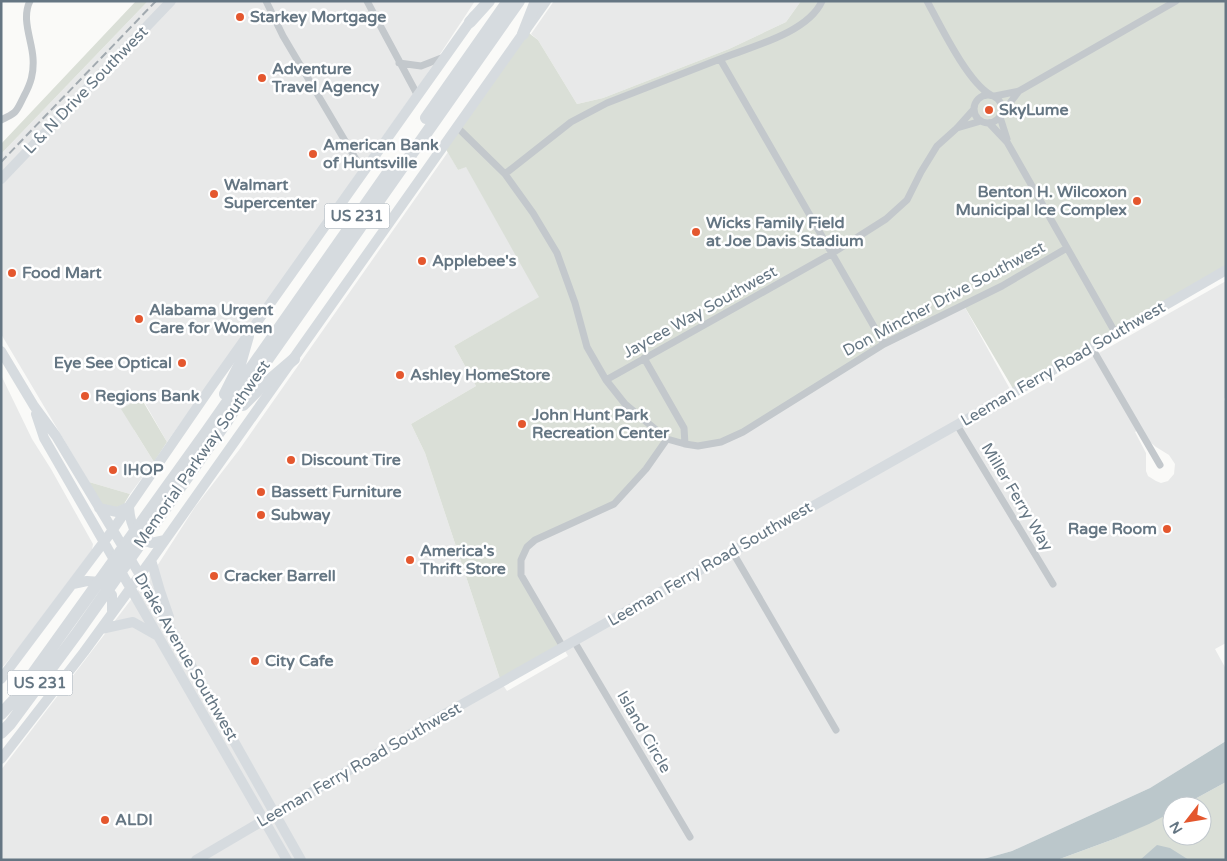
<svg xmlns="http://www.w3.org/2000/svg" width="1227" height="861" viewBox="0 0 1227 861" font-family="'Varela Round',sans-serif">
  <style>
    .built { fill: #e8e9e9; fill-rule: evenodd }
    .green { fill: #dadfd7 }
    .water { fill: #bbc7cb }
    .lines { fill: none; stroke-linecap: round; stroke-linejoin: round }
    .street { stroke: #c3c8cc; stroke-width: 7 }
    .secondary { stroke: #d6dbdf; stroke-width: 10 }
    .highway { stroke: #d6dbdf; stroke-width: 12 }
    .rail { stroke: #a2aab0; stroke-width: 2; stroke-dasharray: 8 4; stroke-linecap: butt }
    .poi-dot { fill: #e4572e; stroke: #fff; stroke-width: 2 }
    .labels { text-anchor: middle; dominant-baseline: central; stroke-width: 5; stroke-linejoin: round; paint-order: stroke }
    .shield { fill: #fff; stroke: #939fa8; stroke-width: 1 }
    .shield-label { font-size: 15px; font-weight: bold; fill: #657683 }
    .poi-label { font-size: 16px; font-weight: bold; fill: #657683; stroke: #fff; text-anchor: start }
    .street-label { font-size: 16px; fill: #657683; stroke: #fff }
  </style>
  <rect width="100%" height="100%" fill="#fafaf8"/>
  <path class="built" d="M148,1H475L421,83L363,164L317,232L167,442L142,398L134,430L154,462L130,494L89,482L1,334V154Z
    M554,1H801L786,22L729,49L603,98L577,104L538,40L531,34Z
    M448,152L458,170L466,166L540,297L454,346L476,386L411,424L425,453L501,682L507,691L568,656L521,575L527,547L667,439L884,344L963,304L1016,400L1226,281V397L1224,399L1226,403V643L1215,649L1226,669V741L1150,788L1012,851L980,860H1V770L159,563L195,507L239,450ZM1142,428L1150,442L1156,447L1169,455L1175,464L1174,474L1168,481L1161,483L1156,481L1148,476L1146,471V453L1135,432Z
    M1,375L32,439L51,469L93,544L92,550L44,618L1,669Z"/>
  <path class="green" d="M136,1H148L1,154V144Z
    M801,1H1226V271L1015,392L963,304L884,344L743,432L698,446L667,439L614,504L527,547L521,575L563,647L501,682L425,453L411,424L476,386L454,346L539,297L466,167L458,170L444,146L525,30L538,40L577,104L603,98L729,49L786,22Z
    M141,398L167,442L154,462L121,409Z
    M89,482L130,494L124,504L113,509L102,504Z
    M1226,782V860H1057L1114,839L1172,812V836H1202V806H1182Z"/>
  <path class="water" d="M1226,741V782L1182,806H1172V812L1149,824L1114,839L1057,860H980L1012,851L1150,788Z
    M1157,845L1170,848L1189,860H1140Z"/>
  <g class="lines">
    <path class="street" d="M266,1L283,36L357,161L365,171
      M367,1L418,96
      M927,1C940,25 968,83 991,95
      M720,59C750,47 808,33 822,1
      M399,63L421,66L444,57
      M974 109a14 14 0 1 1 28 0a14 14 0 1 1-28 0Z
      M995,96L1019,91L1176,1
      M1003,112L1019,91
      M1000,117L1007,139
      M1,120C18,112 16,112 24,96C31,83 34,73 33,58C32,40 21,19 30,1
      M989,123L1007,142L1116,334
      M457,127L505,174L533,213L557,253L575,303L587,347L606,380L625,404L667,439L685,444L698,446L721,442L743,432L884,344L1002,286L1067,248
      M957,128L981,121
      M505,174L571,122L607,103L720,59L884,344
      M1092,348L1160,465
      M644,358L684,428L685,444
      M606,380L831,254L886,219L907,200L921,172L937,146L957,128L974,109
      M957,425L1053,584
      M732,551L836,730
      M574,641L690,837
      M563,647L521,575V560L527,547L535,540L614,504L646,469L667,439"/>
    <path class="secondary" d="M1,179L171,1
      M1,351L34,406L56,436L140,575L301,860
      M36,414L44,438L287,860
      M129,507C130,522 135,539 151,543L165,540
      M99,508L117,512L128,507
      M151,560L160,591L169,617
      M73,584L87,581L101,582L112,595V611
      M101,629L133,622L156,635
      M1,679L112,531L211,387L474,16
      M1,759L84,652L151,560L546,1
      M196,860L443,715L1015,392L1226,270"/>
    <path class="highway" d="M470,22L489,1
      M523,34L536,1
      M426,118L508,1
      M225,394L240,364L248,336
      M243,405L259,389L294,359
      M1,714L14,700L207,431L392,167
      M1,733L10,724L78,632L227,421L253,380L519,1"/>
    <path class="rail" d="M1,162L156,1"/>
  </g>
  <g class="poi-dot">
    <circle cx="240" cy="17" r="5"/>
    <circle cx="262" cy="78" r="5"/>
    <circle cx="989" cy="110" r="5"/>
    <circle cx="313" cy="154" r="5"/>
    <circle cx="214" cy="194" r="5"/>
    <circle cx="1137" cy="201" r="5"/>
    <circle cx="696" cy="232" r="5"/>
    <circle cx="422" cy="261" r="5"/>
    <circle cx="12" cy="273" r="5"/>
    <circle cx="139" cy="319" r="5"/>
    <circle cx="182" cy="363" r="5"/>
    <circle cx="400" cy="375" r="5"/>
    <circle cx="85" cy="396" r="5"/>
    <circle cx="522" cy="424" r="5"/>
    <circle cx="291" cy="460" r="5"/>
    <circle cx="113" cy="470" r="5"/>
    <circle cx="261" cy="492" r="5"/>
    <circle cx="261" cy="515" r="5"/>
    <circle cx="1167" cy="529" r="5"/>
    <circle cx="410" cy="560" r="5"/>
    <circle cx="214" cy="576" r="5"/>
    <circle cx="255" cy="661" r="5"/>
    <circle cx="105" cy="820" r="5"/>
  </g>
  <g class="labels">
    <g class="shield">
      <rect x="324.5" y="203.5" width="65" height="25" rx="4"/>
      <rect x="7.5" y="670.5" width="65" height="25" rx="4"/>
    </g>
    <g class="shield-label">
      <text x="357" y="216">US 231</text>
      <text x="40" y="683">US 231</text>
    </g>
    <g class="poi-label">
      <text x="250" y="17">Starkey Mortgage</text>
      <text x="272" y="69">Adventure<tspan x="272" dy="18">Travel Agency</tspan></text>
      <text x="999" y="110">SkyLume</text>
      <text x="323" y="145">American Bank<tspan x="323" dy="18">of Huntsville</tspan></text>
      <text x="224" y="185">Walmart<tspan x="224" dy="18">Supercenter</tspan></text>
      <text x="1127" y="192" text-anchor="end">Benton H. Wilcoxon<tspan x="1127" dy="18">Municipal Ice Complex</tspan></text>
      <text x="706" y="223">Wicks Family Field<tspan x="706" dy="18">at Joe Davis Stadium</tspan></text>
      <text x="432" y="261">Applebee's</text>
      <text x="22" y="273">Food Mart</text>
      <text x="149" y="310">Alabama Urgent<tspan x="149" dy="18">Care for Women</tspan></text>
      <text x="172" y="363" text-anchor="end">Eye See Optical</text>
      <text x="410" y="375">Ashley HomeStore</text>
      <text x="95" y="396">Regions Bank</text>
      <text x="532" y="415">John Hunt Park<tspan x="532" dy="18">Recreation Center</tspan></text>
      <text x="301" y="460">Discount Tire</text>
      <text x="123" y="470">IHOP</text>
      <text x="271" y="492">Bassett Furniture</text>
      <text x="271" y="515">Subway</text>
      <text x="1157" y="529" text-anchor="end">Rage Room</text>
      <text x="420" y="551">America's<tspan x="420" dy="18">Thrift Store</tspan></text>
      <text x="224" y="576">Cracker Barrell</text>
      <text x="265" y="661">City Cafe</text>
      <text x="115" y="820">ALDI</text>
    </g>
    <g class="street-label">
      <text transform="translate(86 90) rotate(-46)">L &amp; N Drive Southwest</text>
      <text transform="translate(944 299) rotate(-28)">Don Mincher Drive Southwest</text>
      <text transform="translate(700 312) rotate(-29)">Jaycee Way Southwest</text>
      <text transform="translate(1063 364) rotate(-30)">Leeman Ferry Road Southwest</text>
      <text transform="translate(202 454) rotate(-55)">Memorial Parkway Southwest</text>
      <text transform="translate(1017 497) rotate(59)">Miller Ferry Way</text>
      <text transform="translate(710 564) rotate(-30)">Leeman Ferry Road Southwest</text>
      <text transform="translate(186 657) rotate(60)">Drake Avenue Southwest</text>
      <text transform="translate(644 732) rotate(60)">Island Circle</text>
      <text transform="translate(359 765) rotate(-30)">Leeman Ferry Road Southwest</text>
    </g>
  </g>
  <rect width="1227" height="861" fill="none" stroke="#657683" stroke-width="5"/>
  <g transform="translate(1187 821) rotate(239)"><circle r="24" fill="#ffffff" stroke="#c1c8cd"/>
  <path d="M0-4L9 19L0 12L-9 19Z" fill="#e4572e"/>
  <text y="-8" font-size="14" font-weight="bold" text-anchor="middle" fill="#657683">N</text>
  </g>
</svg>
